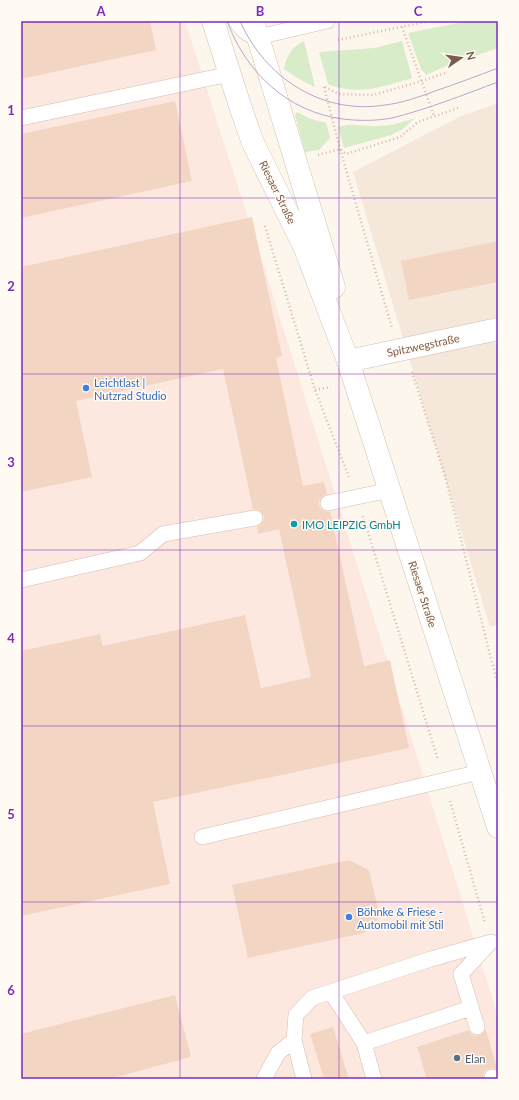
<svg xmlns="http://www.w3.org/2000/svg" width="519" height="1100" viewBox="0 0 519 1100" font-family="Lato,sans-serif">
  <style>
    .residential { fill: #f5e8da }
    .commercial { fill: #fde8e0 }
    .green { fill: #d8ecc9 }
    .building { fill: #f3d5c3 }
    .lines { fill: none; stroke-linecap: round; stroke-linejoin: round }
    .lane-casing { stroke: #d1beb0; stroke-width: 16 }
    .street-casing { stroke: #d1beb0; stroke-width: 23 }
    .secondary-casing { stroke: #d6c0b0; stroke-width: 23 }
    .path { stroke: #d9b8a5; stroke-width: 2.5; stroke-dasharray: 1 3; stroke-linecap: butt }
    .lane { stroke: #fff; stroke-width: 15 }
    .street { stroke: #fff; stroke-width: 22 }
    .secondary { stroke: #fff; stroke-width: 22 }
    .tram { stroke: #b9a8c9; stroke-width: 1 }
    .grid { fill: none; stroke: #7b2cbf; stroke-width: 1; stroke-opacity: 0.55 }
    .shop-dot { fill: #3f7fe0; stroke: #fffaf3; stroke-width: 1.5 }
    .culture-dot { fill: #0f9aa8; stroke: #fffaf3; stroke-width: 1.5 }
    .service-dot { fill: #5c6f8a; stroke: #fffaf3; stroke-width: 1.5 }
    .labels { text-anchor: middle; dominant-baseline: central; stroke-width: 3; stroke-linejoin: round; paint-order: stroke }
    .street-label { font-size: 11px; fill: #7a5c4d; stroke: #fffaf3 }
    .shop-label { font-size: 11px; fill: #366cbe; stroke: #fffaf3; text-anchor: start }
    .culture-label { font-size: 11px; fill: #0d838f; stroke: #fffaf3; text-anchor: start }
    .service-label { font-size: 11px; fill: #4e5e75; stroke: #fffaf3; text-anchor: start }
    .neatline { fill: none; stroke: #7b2cbf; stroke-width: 1.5 }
    .grid-label { font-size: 13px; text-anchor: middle; font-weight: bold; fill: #7b2cbf }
  </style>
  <rect width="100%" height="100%" fill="#fdf6ec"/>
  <path class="residential" d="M498,103V625L490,627L353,172L461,116Z"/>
  <path class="commercial" d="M21,21H185L277,308L498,1016V1079H21Z"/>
  <path class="green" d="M468,21H498V48L446,66L426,75L421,69L408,33Z
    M304,41L315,87L299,79L284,69C286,57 292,46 304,41Z
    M402,41L412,78C382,87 359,96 328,84L319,52L374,48Z
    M297,112L311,119L326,123L330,138L319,150L305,152L295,115Z
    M415,118L403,129L391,135L344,148L338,127C352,122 365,127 379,126C391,126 403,122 415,118Z"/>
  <path class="building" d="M21,21H150L156,50L21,79Z
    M175,101L192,181L21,218V134Z
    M252,217L282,356L276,358L303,486L324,482L327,494L322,497L319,501V505L321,509L325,511L330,512L364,666L390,660L409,748L153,802L170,884L21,916V651L100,634L103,646L245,615L261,688L311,677L279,529L258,534L257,527L260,525L263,521L264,516L262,513L258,510L253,509L223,369L76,401L92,477L21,492V267Z
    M498,241V282L409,300L401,261Z
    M349,860L369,870L380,917L364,933L248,958L232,885Z
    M175,995L191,1057L109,1079H21V1034Z
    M333,1027L349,1079H324L310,1034Z
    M469,1030L471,1034L475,1036L480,1035L486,1030L498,1071L493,1068L488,1069L484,1072L483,1079H427L417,1047Z"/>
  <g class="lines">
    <g class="lane-casing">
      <path id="lane" d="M236,21C242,30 247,36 258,37L327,21
        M21,118L230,74
        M328,503L390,490
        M21,580L140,553L163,534L255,518
        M202,837L480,772
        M331,992L364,1043
        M477,1027L461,974L490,943
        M492,1077L493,1079
        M264,1079L278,1053L294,1040
        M304,1079L294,1040L296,1015L312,998L431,959L491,942
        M374,1079L364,1043L471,1008"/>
    </g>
    <g class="street-casing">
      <path id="street" d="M348,361L498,329"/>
    </g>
    <g class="secondary-casing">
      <path id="secondary" d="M213,21L240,106L253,143L304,246L348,361L498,827
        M253,21L334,287"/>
    </g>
    <path class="path" d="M402,27L434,116
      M338,40L430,21
      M324,87L340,149L392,328
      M325,87L339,94L373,95L422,81L448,72
      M318,155L340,149L346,154L400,137L418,122L458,108
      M265,226L315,390L349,477
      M412,372L445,476L489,651L498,684
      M315,390L331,387
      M363,516L438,760
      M450,801L485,923"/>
    <use href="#lane" class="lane"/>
    <use href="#street" class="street"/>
    <use href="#secondary" class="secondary"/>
    <path class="tram" d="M227,21C246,73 288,112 343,119C359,121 376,121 392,118C428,109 463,95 498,82
      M240,21C265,78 322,115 385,105C402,103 419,97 435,91C456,84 477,76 498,68"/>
  </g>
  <path class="grid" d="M180,21V1079M339,21V1079M21,198H498M21,374H498M21,550H498M21,726H498M21,902H498"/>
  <g class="shop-dot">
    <circle cx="86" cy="388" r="4"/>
    <circle cx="349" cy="917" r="4"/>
  </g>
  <circle class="culture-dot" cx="294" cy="524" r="4"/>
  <circle class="service-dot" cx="457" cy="1058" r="4"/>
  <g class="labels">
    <g class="street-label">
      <text transform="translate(278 192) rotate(64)">Riesaer Straße</text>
      <text transform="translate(423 345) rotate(-12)">Spitzwegstraße</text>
      <text transform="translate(423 594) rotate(72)">Riesaer Straße</text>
    </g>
    <g class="shop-label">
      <text x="94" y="382">Leichtlast |<tspan x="94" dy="13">Nutzrad Studio</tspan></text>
      <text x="357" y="911">Böhnke &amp; Friese -<tspan x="357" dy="13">Automobil mit Stil</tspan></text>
    </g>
    <g class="culture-label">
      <text x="302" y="524">IMO LEIPZIG GmbH</text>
    </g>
    <g class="service-label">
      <text x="465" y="1058">Elan</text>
    </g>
  </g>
  <rect width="519" height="1100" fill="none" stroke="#fffaf3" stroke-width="44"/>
  <g transform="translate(461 58) rotate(77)" stroke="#fffaf3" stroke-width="3" paint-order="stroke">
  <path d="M0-3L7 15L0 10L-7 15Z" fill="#7a5c4d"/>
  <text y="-6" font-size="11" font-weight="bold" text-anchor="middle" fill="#7a5c4d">N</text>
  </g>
  <rect x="22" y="22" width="475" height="1056" class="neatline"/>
  <g class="grid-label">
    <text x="101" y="16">A</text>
    <text x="260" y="16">B</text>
    <text x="418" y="16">C</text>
    <text x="11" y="115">1</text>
    <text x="11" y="291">2</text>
    <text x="11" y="467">3</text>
    <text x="11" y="643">4</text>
    <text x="11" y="819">5</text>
    <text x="11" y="995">6</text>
  </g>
</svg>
